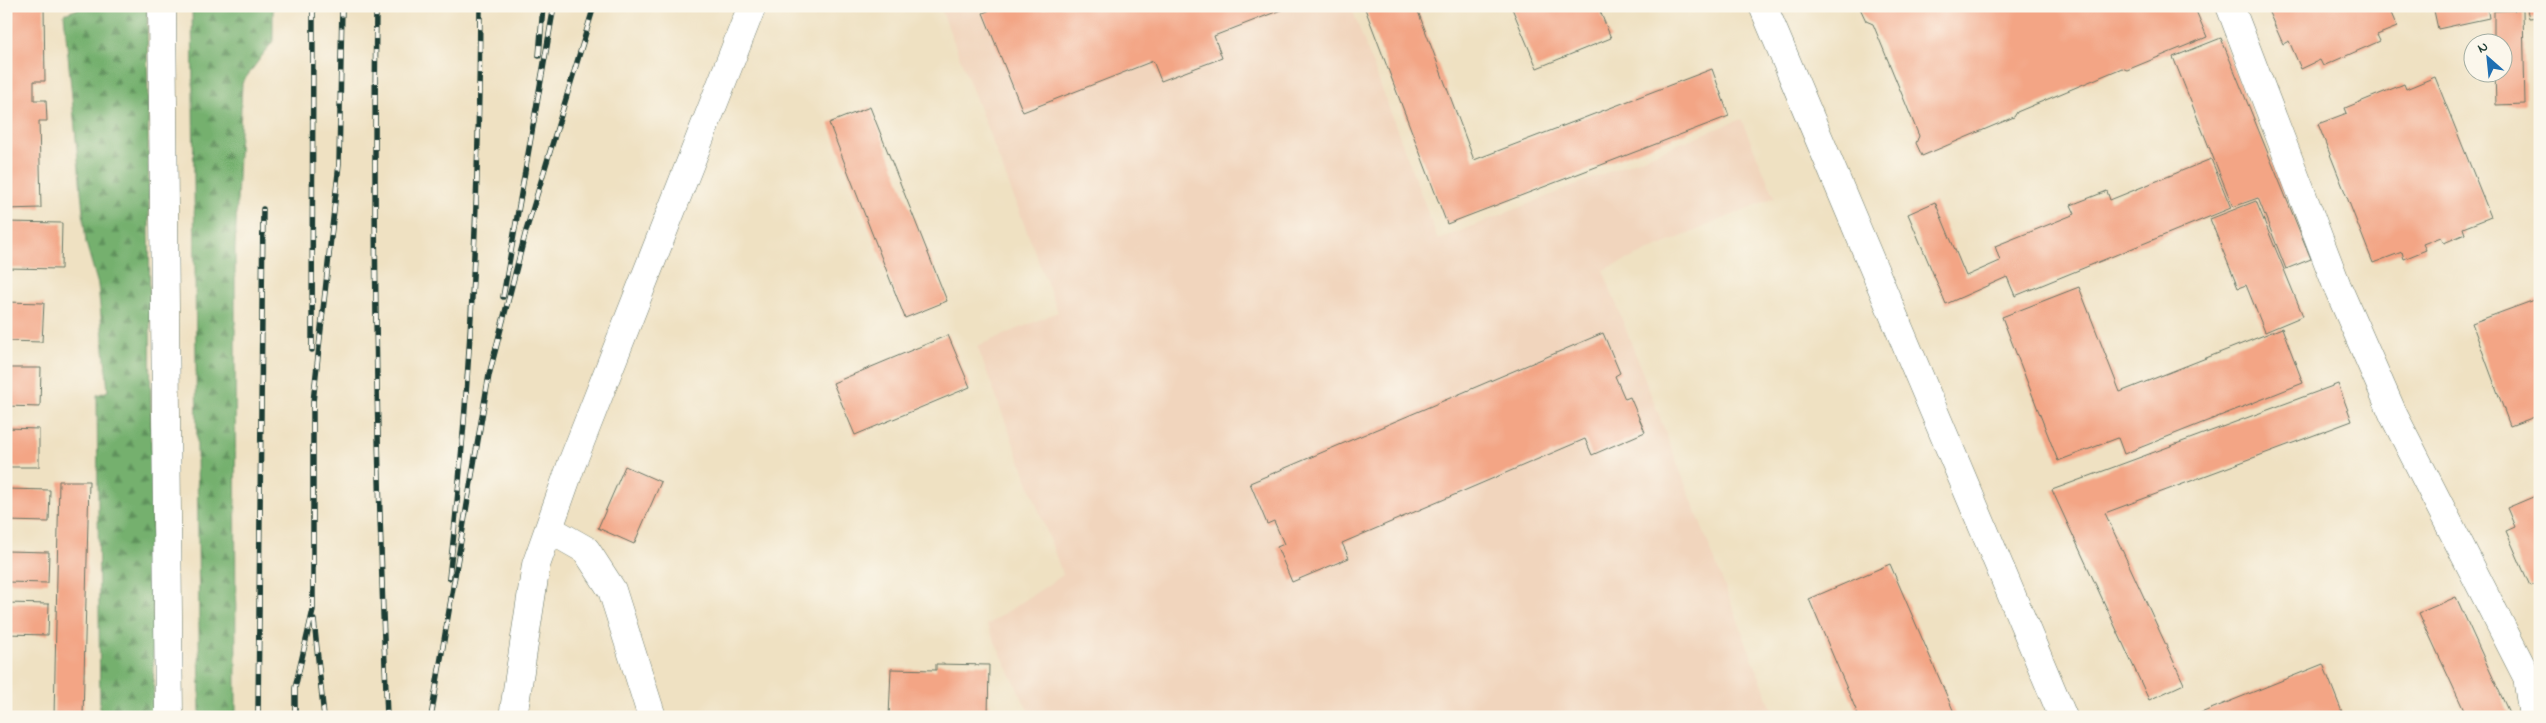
<svg xmlns="http://www.w3.org/2000/svg" width="2546" height="723" viewBox="0 0 2546 723" font-family="'Indie Flower',sans-serif">
  <style>
    .built { fill: #f1d5bd }
    .forest { fill: url(#forest-firs); stroke: #4a7651 }
    .building { fill: #f3a585 }
    .lines { fill: none; stroke-linecap: round; stroke-linejoin: round }
    .street-casing { stroke: #687666; stroke-width: 29 }
    .street { stroke: #fff; stroke-width: 28 }
    .rail-casing { stroke: #1f3d34; stroke-width: 5.5 }
    .rail { stroke: #fbf7ec; stroke-width: 4; stroke-dasharray: 11; stroke-linecap: butt }
  </style>
  <defs>
    <pattern id="forest-firs" width="22" height="20" patternUnits="userSpaceOnUse" patternTransform="scale(1.25)"><rect width="22" height="20" fill="#74b06e"/><path d="M5 1l3.5 6h-7zM16 11l3.5 6h-7z" fill="#5f905b"/></pattern>
  </defs>
  <rect width="100%" height="100%" fill="#fbf7ec"/>
  <filter id="ink" filterUnits="userSpaceOnUse"><feTurbulence type="fractalNoise" baseFrequency=".02" numOctaves="2"/><feDisplacementMap in="SourceGraphic" scale="10" xChannelSelector="R" yChannelSelector="G"/><feConvolveMatrix kernelMatrix="1 2 1 2 8 2 1 2 1" color-interpolation-filters="sRGB"/></filter>
  <filter id="wash" filterUnits="userSpaceOnUse"><feTurbulence type="fractalNoise" baseFrequency=".0096" numOctaves="4" result="noise"/><feDisplacementMap in="SourceGraphic" scale="20" xChannelSelector="R" yChannelSelector="G"/><feGaussianBlur stdDeviation="1.12" result="paint"/><feColorMatrix in="noise" values="0 0 0 0 0 0 0 0 0 0 0 0 0 0 0 0 0 1.4 0 .05"/><feComposite in="paint" operator="in"/></filter>
  <g filter="url(#wash)">
    <rect width="100%" height="100%" fill="#efe1c2"/>
    <path class="built" d="M940,6H1351L1438,240L1741,119L1775,197L1603,270L1775,717H1031L987,625L1063,575L977,346L1058,312Z"/>
    <path class="forest" d="M78,6H147L154,717H100L97,395L108,391L98,285L86,243L64,14L78,9Z
      M192,6H273V41L242,83L235,250L236,717H200Z"/>
    <g id="blocks">
      <path class="building" d="M6,6H44L45,81H34V100H46L47,121H39L41,208L6,209Z
        M845,6H866L854,11Z
        M1000,6H1041L1043,10L1051,6H1291L1214,36L1222,58L1161,81L1153,61L1023,112L983,13Z
        M1364,6H1416L1474,160L1712,69L1729,116L1447,224Z
        M1511,6H1598L1611,38L1537,68Z
        M1859,6H2194L2207,37L2127,70L2122,68L2017,112L2014,117L1922,156L1916,143L1919,136L1873,24L1866,21Z
        M2266,6H2388L2397,27L2377,35L2380,41L2323,66L2320,60L2301,69L2289,41L2283,44Z
        M2433,6H2487L2489,18L2438,29Z
        M2526,6H2540V17L2529,18Z
        M2523,10L2525,104L2496,105L2495,72H2504V42H2494V11Z
        M2221,38L2311,259L2286,269L2258,198L2233,207L2173,57Z
        M2435,77L2491,217L2463,228L2465,234L2444,243L2441,237L2423,244L2426,250L2404,259L2402,252L2373,263L2318,124L2347,113L2345,108L2404,84L2406,89Z
        M870,107L947,301L905,318L829,123Z
        M2211,159L2231,208L2015,296L2007,277L1946,304L1908,214L1935,202L1966,276L2000,261L1995,246L2075,214L2071,205L2107,191L2110,200Z
        M2256,201L2303,316L2265,332L2246,285L2238,288L2210,219Z
        M6,222L62,223L61,269L6,268Z
        M2079,287L2120,392L2282,328L2303,383L2124,454L2118,438L2058,461L2002,317Z
        M2540,298V415L2510,426L2472,323Z
        M6,302L44,303L42,342L6,341Z
        M1603,333L1620,373L1615,376L1625,399L1630,397L1645,432L1592,455L1585,439L1342,543L1349,558L1292,582L1277,547L1284,544L1274,521L1267,524L1250,483Z
        M948,335L970,387L855,435L833,383Z
        M6,368H41L40,407L6,406Z
        M2338,384L2352,421L2105,513L2184,684L2149,700L2052,490Z
        M6,428L39,429V467H6Z
        M625,466L661,482L634,544L598,528Z
        M59,481H89L83,717H54Z
        M6,489L50,490L49,522L6,521Z
        M2540,494V582L2530,586L2506,531L2515,527L2507,508Z
        M6,551L49,552L48,583L6,582Z
        M1890,564L1956,717H1859L1809,599Z
        M2456,597L2511,717H2467L2419,613Z
        M6,603L49,604L48,635L6,634Z
        M936,664L989,665L988,717H889L891,669L936,670Z
        M2323,664L2344,717H2191Z"/>
    </g>
  </g>
  <g filter="url(#ink)">
    <use href="#blocks" fill-opacity="0" stroke="#687666" stroke-width="1"/>
    <g class="lines">
      <g class="street-casing">
        <path id="street" d="M162,6L169,717
          M1763,6L2063,717
          M2230,6L2337,286L2394,416L2527,677L2533,717
          M549,529L586,550L612,590L652,717
          M513,717L536,565L572,463L752,6"/>
      </g>
      <use href="#street" class="street"/>
      <g class="rail-casing">
        <path id="rail" d="M376,6C373,243 377,480 387,717
          M539,56L543,6
          M503,297L554,6
          M312,350L313,6
          M449,578C471,388 479,197 480,6
          M314,620L324,717
          M258,717L263,209
          M295,717V688L313,610V402L339,164L342,6
          M431,717L489,375L526,231L594,6"/>
      </g>
      <use href="#rail" class="rail"/>
    </g>
  </g>
  <rect width="2546" height="723" fill="none" stroke="#fbf7ec" stroke-width="25"/>
  <g transform="translate(2488 58) rotate(333)"><circle r="24" fill="#fbf7ec" stroke="#a3ada2"/>
  <path d="M0-4L9 19L0 12L-9 19Z" fill="#1f6fb2"/>
  <text y="-8" font-size="14" font-weight="bold" text-anchor="middle" fill="#1f3d34">N</text>
  </g>
</svg>
